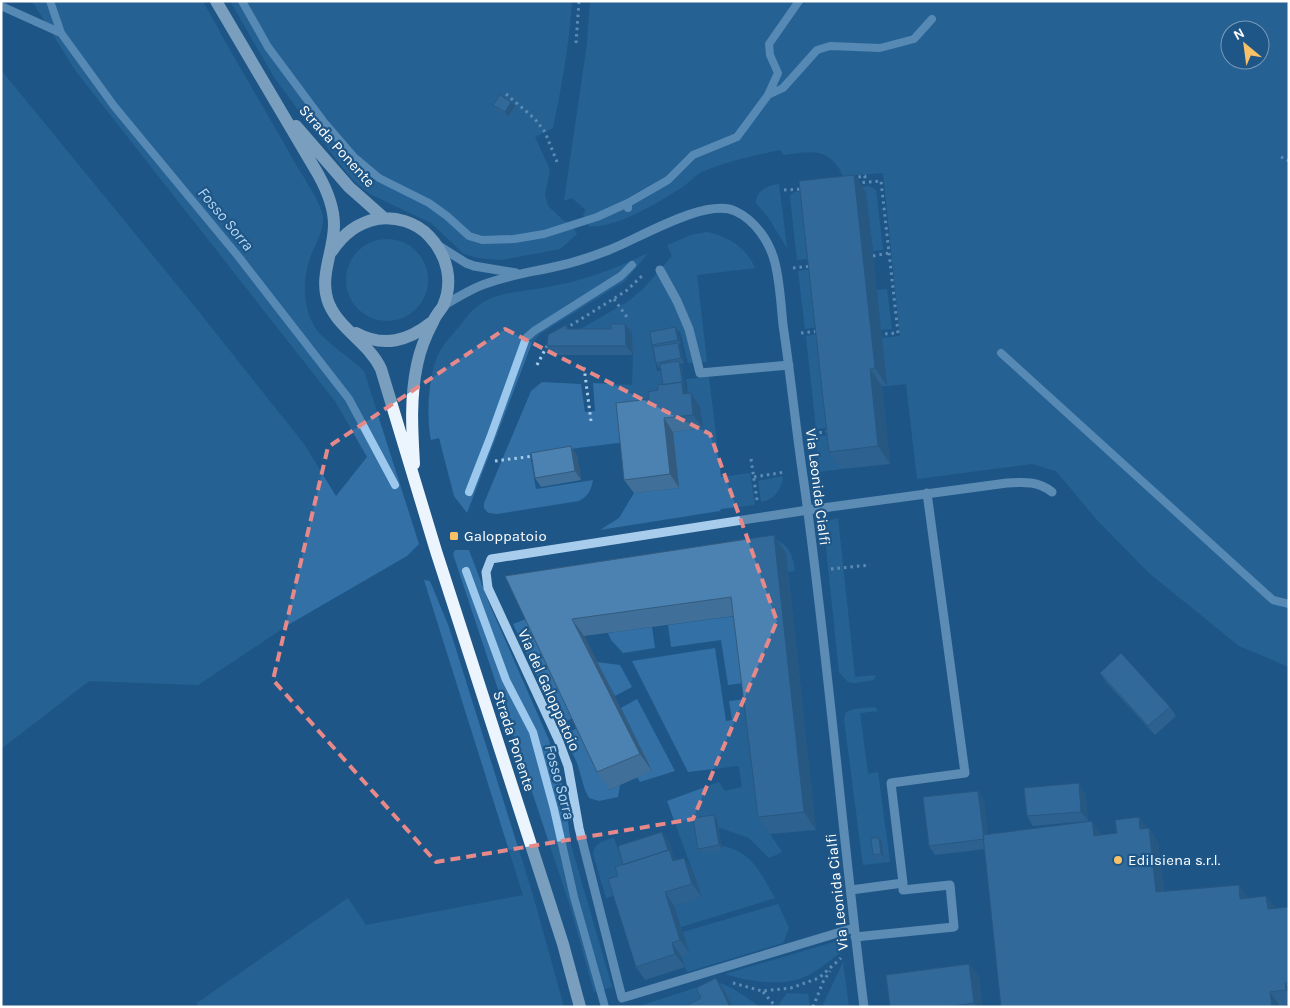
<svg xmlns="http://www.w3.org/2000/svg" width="1290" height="1008" viewBox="0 0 1290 1008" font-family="Karla,sans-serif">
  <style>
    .green { fill: #3270a5; fill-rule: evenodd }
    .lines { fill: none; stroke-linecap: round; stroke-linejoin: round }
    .stream { stroke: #9bc8ec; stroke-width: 8 }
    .path { stroke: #a8cceb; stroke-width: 3; stroke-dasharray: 2.5 4; stroke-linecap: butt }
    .minor { stroke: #a8cceb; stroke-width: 9 }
    .major { stroke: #ecf5fe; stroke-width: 12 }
    .wall { fill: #407099 }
    .shaded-wall { fill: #345b7d }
    .building { fill: #4b82b2; stroke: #345b7d }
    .marked { fill: none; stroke: #e88989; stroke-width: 4; stroke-dasharray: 10 6; stroke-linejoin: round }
    .poi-dot { fill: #f9c167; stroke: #1e5687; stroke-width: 2 }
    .labels { text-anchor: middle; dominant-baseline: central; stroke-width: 4.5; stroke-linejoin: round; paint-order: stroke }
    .street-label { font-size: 15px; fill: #fff; stroke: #1e5687 }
    .poi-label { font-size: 15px; fill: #fff; stroke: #1e5687; text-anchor: start }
    .water-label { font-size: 16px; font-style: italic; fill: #b3d6f2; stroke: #1e5687 }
  </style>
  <rect width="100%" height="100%" fill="#1e5687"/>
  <path class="green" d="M28,1H203C231,54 262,104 291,156C301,175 315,192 322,212C326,224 318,239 314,248C301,275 300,315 323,337C336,349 351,359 364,371L419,544L407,556L288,625L198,685L89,681L1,749V70L195,307L304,444L336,496L367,457L335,401L75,70L34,4Z
    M230,1H572C569,44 562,85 553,128L535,137L550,170L545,195L548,206L564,221L571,222L577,234L560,249L501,260L479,258L464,254L431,223L370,194L354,181L344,169L296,107L274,77Z
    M590,1H1289V667L1239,646L1149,573L1097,520L1056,471L1032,464L917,479L906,384L887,386L882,338L900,336L883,173L843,176C831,147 810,151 784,155L780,150C753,156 727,161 702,172C695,175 690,182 684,186C661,201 616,229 589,226L583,215L586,210L572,198L564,201L587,44ZM1230,30H1260V60H1230Z
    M779,184L787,248L768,217L756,203C757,190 766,186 779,184Z
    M869,186L876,190L883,250L873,251L866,192L842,189Z
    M828,189L818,258L797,260L790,196L794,192Z
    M707,232C729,237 746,247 755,268L697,275L707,362L688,363L680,331L650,336L657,371H662L665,402L626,442L530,454L536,489L593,480C591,491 588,496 579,501L497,514L488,513L484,508V503L531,391L542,382L581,384L585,412L595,411L593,383L632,385L633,355L572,334L629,301L644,288L672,256L667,245L691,235Z
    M346 280a41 41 0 1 1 82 0a41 41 0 1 1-82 0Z
    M648,253L625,281L540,334L532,343L467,513L454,496L439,438L431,440C426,417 428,368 442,348C447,340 453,334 459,327C469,314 476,304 492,298C510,291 529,291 548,287C586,280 613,270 648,253Z
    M819,268L825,326L805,329L798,271Z
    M887,289L892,329L881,330L877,290Z
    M826,333L836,427L816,429L806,336Z
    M709,377L721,477L750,473L755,505L721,509L720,511L600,530L619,518L634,493L679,488L673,432L703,428L700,407L689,396L686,379Z
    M837,434L841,469L819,472L816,437Z
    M783,476C782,489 774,500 761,502L758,481Z
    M838,518L855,677L876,675L874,680L855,683L848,682L839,672L824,528L828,521Z
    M771,538C790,544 792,554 795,571L788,572L786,553Z
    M455,550H469L489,603L549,740L564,791L571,845L612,987L594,992L571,909L453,554Z
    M424,580L430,581L449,627L532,892L564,1007H197V1003L348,898L366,925L523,895Z
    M744,615L752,682L728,685L721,640L671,647L668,625Z
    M528,618L574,717L560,725L513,624Z
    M652,627L655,648L623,653L611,640L608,633Z
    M715,648L726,721L732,720L729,701L754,698L770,834L782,852L769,858L749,838L718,827L722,850V846C752,851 761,874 775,898L681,927L674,906L702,897L667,801L719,782L725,791L742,787L739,766L688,772L632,661Z
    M597,662L620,665L632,687L615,696Z
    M637,699L675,771L640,782L637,777L652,771L621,708Z
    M875,707L878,711L860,713L868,774L878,772L890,862L863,865L844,719L846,712L854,709Z
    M579,727L609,790L620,785L618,797L599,801L589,798L585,790L577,763L564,735Z
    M614,838L627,876L616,895L606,898L593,854C595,842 603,841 614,838Z
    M778,904L789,928L783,943L687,972L681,956L689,953L683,932Z
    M841,940L842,951C829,961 815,974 799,979C776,986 748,981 725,974Z
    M843,962L849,1007H822Z
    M713,982C726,982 749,999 760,1007H637Z
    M787,993L808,994L810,1007H782L779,1004Z"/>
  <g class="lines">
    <path class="stream" d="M50,1L61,33
      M242,1L268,47L323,121L354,157L379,178L429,203L447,216L469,236L482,240L514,239L544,234L597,217L628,203
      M1,6L61,33L114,106L238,256L349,399L395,485
      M768,95L783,88L817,50L830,46L880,48L914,39L932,19
      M628,208V203L668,180L693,155L737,137L768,95L778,73L770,55L769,44L799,1
      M1001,353L1273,600L1289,604
      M469,492L490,438L526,338L534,331L621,276L632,265
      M466,571L506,680L533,732L554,809L574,897L605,1007"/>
    <path class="path" d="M576,43L579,1
      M506,94L535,119L545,132L557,162
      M1281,157L1289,161
      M852,178L865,176V182
      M856,183L881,181L898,333L882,334
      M784,190L803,189
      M873,256L889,253
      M793,268L812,266
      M614,299L629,320
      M565,329L626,291L644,274
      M801,333L820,331
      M537,365L549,342
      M584,367L591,421
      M813,434L829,431
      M751,459L757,500
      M495,461L534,456
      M754,477L785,472
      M831,569L870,565
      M733,983L762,991L791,988L819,978L841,958
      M763,992L776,1007
      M813,1007L823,982L830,971"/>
    <path class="minor" d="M439,246L466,263L474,266L516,273
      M660,270L677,301L689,329L700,373L789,365
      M443,306C458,297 472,288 488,283C510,275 532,272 554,267C573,263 591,257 609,250C638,239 706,197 735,211C755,220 770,242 775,263C780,283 781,305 783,325C791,378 796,430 804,483C828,657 842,832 864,1007
      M903,883L891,783L965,773L927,493
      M851,890L903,883V890L950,885L954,927L855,937
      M854,928L622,998L579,828L568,766L558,739L488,588L486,572L491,559L808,510L1007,483C1024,482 1038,481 1052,492"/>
    <path class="major" d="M216,1L318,174C327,190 334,206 334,225C334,252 318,277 329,304C340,330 369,343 381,369L436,551L563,944L580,1007
      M296,126L349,187L384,218
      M332,251C343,234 357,223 377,219C395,216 416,222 429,236C447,255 454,281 443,306C440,311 435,316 433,322C426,335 420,350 417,365C410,398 412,430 414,464
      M356,333C384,348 408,341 432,322"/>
  </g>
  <path class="wall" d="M493,105L515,106L508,117L496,110Z
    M854,175L866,192L887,386H882L890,464L841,469L829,452Z
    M625,324L632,333L633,355H554L547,346L566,325L569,329H611Z
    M675,327L678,331L681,344L679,345L681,347L684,363L680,364L682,366L685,387L690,394L691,393L700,407L703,428L673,432L679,488L634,493L624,480L649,399L663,385L661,367L659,368L656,363L654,347L652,345Z
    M577,455L581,480L541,487L535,478Z
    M774,535L786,553L816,830L770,834L758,817L734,616L584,636L652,771L609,790L597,772L505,576Z
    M1100,673L1170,707L1176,716L1155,735L1106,682Z
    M978,791L984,800L988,835H1101L1117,833L1139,817L1147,829L1149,828L1158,842L1164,892L1239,885L1248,898L1275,908L1289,907V1004L1280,1006L985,849L935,855L929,846Z
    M1085,792L1088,821L1033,826L1027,816Z
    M717,819L722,850L702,853L698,849Z
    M879,838L882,842L884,858L877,860L873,855Z
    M669,842L673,856L676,860L693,871L702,897L674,906L690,954L681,956L685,967L645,980L636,967L618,876Z
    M969,964L979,977L982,1007H890Z"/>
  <path class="shaded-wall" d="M511,102L515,106L508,117L505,112Z
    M854,175L866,192L887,386L875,368Z
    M625,324L632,333L633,355L626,346Z
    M675,327L678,331L681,344L678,340Z
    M678,343L681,347L684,363L681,358Z
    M679,361L682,366L685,387L691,395V393L700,407L703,428L693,415L683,394Z
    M870,369L882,386L890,464L878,446Z
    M664,418L673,432L679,488L670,474Z
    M571,446L577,455L581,480L575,471Z
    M774,535L786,553L816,830L804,812Z
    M572,619L584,636L652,771L640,754Z
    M1079,783L1085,792L1088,821L1081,812Z
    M978,791L984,800L990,849L984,839Z
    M714,815L717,819L722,850L719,845Z
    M1139,817L1149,831L1140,829Z
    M1092,821L1101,834L1103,849L1094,836Z
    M1149,828L1158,842L1165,906L1156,892Z
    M662,832L669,842L673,856L678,863L673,861L668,851Z
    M879,838L882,842L884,858L881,854Z
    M684,858L693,871L702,897L692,884Z
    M1239,885L1248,899H1240Z
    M665,892L674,906L690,954L680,940Z
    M1266,896L1276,909H1268Z
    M672,943L681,956L685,967L675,954Z
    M969,964L979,977L982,1007H977L974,1003Z
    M716,978L725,992L733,1007H730Z
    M1285,983L1289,989V995L1286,990Z
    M1270,992L1280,1006V1007H1272Z"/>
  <path class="building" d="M500,95L511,102L505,112L493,105Z
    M854,175L875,368L870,369L878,446L829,452L799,181Z
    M611,324H625L626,346H547L548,335L566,325V329H611Z
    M675,327L678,340L652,345L650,332Z
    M678,343L681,358L656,363L653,347Z
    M679,361L683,386L682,382L663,385L660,364Z
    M682,382L683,394L691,393L693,415L664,418L670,474L624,480L616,403L649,399L648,392L658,390V385Z
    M571,446L575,471L535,478L531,453Z
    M774,535L804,812L758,817L731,597L572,619L640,754L597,772L505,576Z
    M1121,653L1170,707L1148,726L1100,673Z
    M1079,783L1081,812L1027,816L1024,788Z
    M978,791L984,839L929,846L923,797Z
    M714,815L719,845L698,849L693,818Z
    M1139,817L1140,829L1149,828L1156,892L1239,885L1240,899L1266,896L1268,909L1289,907V982L1285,983L1286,990L1270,992L1272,1007H1001L983,835L1092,821L1094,836L1117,833L1115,820Z
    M662,832L668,850L623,865L618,846Z
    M871,838H879L881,854L873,855Z
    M669,850L673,861L684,858L692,884L665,892L680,940L672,943L675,954L636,967L608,879L618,876L615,867Z
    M969,964L974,1003L946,1007H890L886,975Z
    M716,978L730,1007H684L701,998L696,988Z"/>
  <path d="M0 0H1290V1008H0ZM505,329L710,434L777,621L693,819L436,862L273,680L328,447Z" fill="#1e5687" fill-opacity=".55" fill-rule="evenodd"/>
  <path class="marked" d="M505,329L710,434L777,621L693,819L436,862L273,680L328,447Z"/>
  <g class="poi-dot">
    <rect x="449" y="531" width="10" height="10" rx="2.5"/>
    <circle cx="1118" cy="860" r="5"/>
  </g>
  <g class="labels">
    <g class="street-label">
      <text transform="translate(337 146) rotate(48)">Strada Ponente</text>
      <text transform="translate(818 487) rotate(83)">Via Leonida Cialfi</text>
      <text transform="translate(549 690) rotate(66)">Via del Galoppatoio</text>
      <text transform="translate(514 741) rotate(72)">Strada Ponente</text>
      <text transform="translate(837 892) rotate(-96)">Via Leonida Cialfi</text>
    </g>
    <g class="poi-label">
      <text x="464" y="536">Galoppatoio</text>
      <text x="1128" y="860">Edilsiena s.r.l.</text>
    </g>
    <g class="water-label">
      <text transform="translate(226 219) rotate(50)">Fosso Sorra</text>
      <text transform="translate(560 782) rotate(75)">Fosso Sorra</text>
    </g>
  </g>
  <rect width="1290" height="1008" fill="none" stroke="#ffffff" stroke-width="5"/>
  <g transform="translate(1245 45) rotate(331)"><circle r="24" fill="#1e5687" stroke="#789ab7"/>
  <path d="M0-4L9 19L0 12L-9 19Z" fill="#f9c167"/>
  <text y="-8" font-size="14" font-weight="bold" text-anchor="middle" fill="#ffffff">N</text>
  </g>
</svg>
